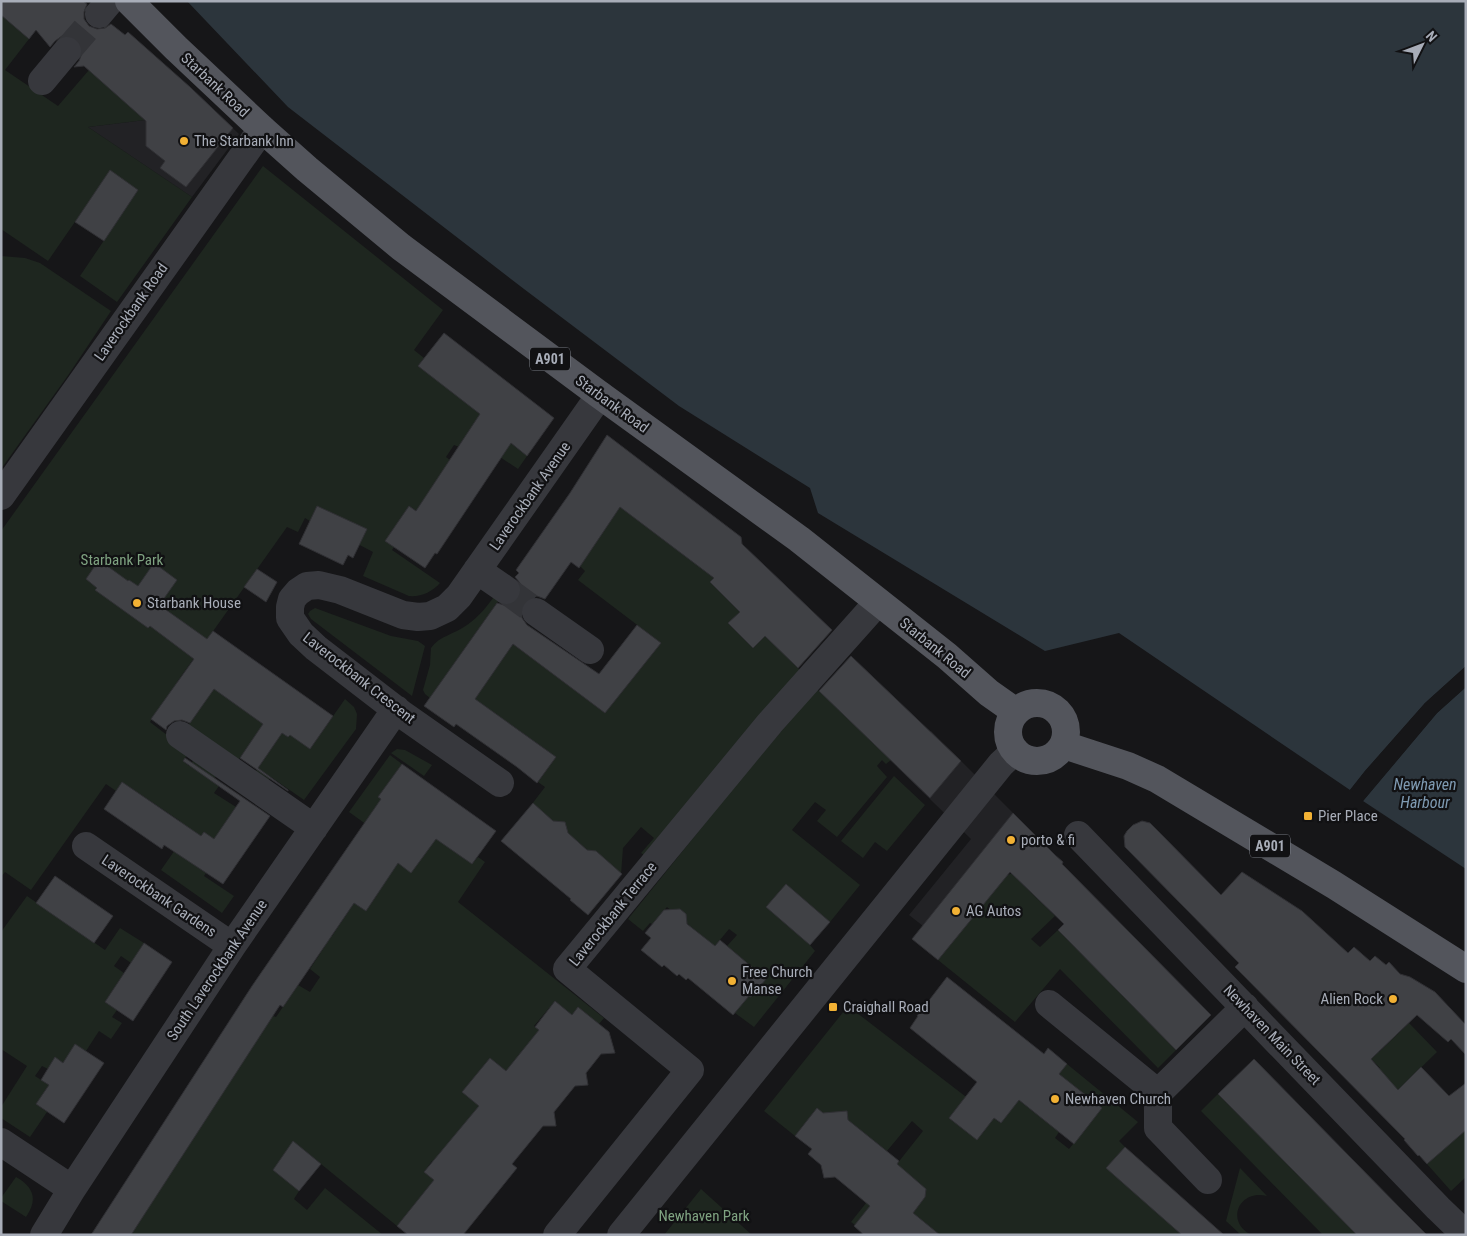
<svg xmlns="http://www.w3.org/2000/svg" width="1467" height="1236" viewBox="0 0 1467 1236" font-family="'Roboto Condensed',sans-serif">
  <style>
    .built { fill: #222225 }
    .green { fill: #1e261f; fill-rule: evenodd }
    .water { fill: #2c353c }
    .pier { fill: #161618 }
    .building { fill: #404145; stroke: #303034 }
    .lines { fill: none; stroke-linecap: round; stroke-linejoin: round }
    .minor-tunnel { stroke: #333438; stroke-width: 28; stroke-dasharray: 28 14; stroke-linecap: butt }
    .minor { stroke: #37383d; stroke-width: 28 }
    .major { stroke: #53555c; stroke-width: 28 }
    .poi-dot { fill: #f2b134; stroke: #111113; stroke-width: 2 }
    .labels { text-anchor: middle; dominant-baseline: central; stroke-width: 4.5; stroke-linejoin: round; paint-order: stroke }
    .shield { fill: #111113; stroke: #7b7e86; stroke-width: 1 }
    .shield-label { font-size: 14px; font-weight: bold; fill: #a8adb8 }
    .street-label { font-size: 15px; fill: #a8adb8; stroke: #111113 }
    .poi-label { font-size: 15px; fill: #a8adb8; stroke: #111113; text-anchor: start }
    .park-label { font-size: 15px; fill: #7fa381; stroke: #111113 }
    .water-label { font-size: 16px; font-style: italic; fill: #7f9bb3; stroke: #111113 }
  </style>
  <rect width="100%" height="100%" fill="#161618"/>
  <path class="built" d="M190,87L239,134L192,197L88,127L145,120L154,128Z
    M931,731L1038,838L1006,876L923,926L909,915L971,839L897,767Z"/>
  <path class="green" d="M1,15L29,39L5,70L58,106L89,70L145,120L88,127L192,197L117,302L80,276L138,190L110,171L48,261L1,229Z
    M263,166L443,310L414,350L424,358L418,366L426,372L432,365L450,391L457,396L463,389L481,403L476,411L483,417L503,437L527,456L518,469L482,445L459,447L454,445L446,457L458,466L425,516L409,506L401,518L399,540L392,550L440,583C432,592 421,597 409,596L363,576L373,552L354,542L361,527L317,506L310,521L305,518L298,532L287,527L177,682L218,673L279,731L288,737L295,727L310,749L345,699L354,707L357,714L356,729L304,800L271,777L264,786L252,778L263,760L247,748L234,766L187,727L196,714L187,709L177,722L159,709L150,722L189,752L183,761L189,766L196,757L218,772L213,781L219,786L214,793L236,807L196,866L206,873L204,876L234,896L222,913L161,870L184,837L175,830L180,821L122,782L116,791L106,784L31,890L5,872L1,877V531Z
    M1,256L25,258L40,263L111,311L69,374L1,469Z
    M620,507L714,578L711,583L800,670L644,855L641,853L654,838L641,827L623,848L621,875L602,859C600,853 597,851 591,850L590,852L532,804L545,787L538,782L556,757L492,711L468,708L513,644L605,713L661,643L578,580L585,571L580,566Z
    M496,594L501,597L430,698L425,694L423,690L430,665L431,648C439,636 455,634 467,625C479,617 488,605 496,594Z
    M315,608L391,636L418,641L425,646L412,696L311,619L308,614L310,611Z
    M817,689L891,760L886,764L882,760L877,766L887,777L837,837L817,821L826,810L815,802L792,830L860,885L830,922L786,884L766,907L810,945L815,951L754,1027L735,1013L749,996L751,997L766,979L727,946L737,935L729,929L710,952L707,940L667,907L652,924L650,923L643,931L628,919L735,786Z
    M397,749L405,750L432,765L424,776L391,753Z
    M390,755L402,764L378,797L472,864L478,857L485,862L458,902L604,1018L599,1024L578,1007L572,1015L555,1001L534,1026L539,1030L512,1076L490,1058L462,1092L485,1110L443,1169L432,1161L424,1172L434,1180L397,1226L294,1142L299,1191L294,1199L307,1210L325,1188L383,1235H119L273,1016L276,1017L298,985L310,992L320,977L310,969L325,946L312,937L319,927L332,936L354,903L366,911L377,895L381,835L349,812Z
    M894,776L925,805L887,851L875,842L863,858L841,841Z
    M1010,874H1012L1055,916L1031,939L1040,947L1058,930L1176,1050L1158,1068L1060,969L1015,1022L938,960L1006,876Z
    M27,896L105,950L120,928L144,943L131,963L121,956L114,966L124,973L105,1002L117,1010L112,1017L122,1023L111,1039L99,1031L86,1051L75,1045L63,1063L55,1058L48,1069L42,1066L35,1076L49,1085L36,1104L47,1112L30,1137L1,1118V1107L27,1066L1,1049V932Z
    M848,1006L1000,1123L1011,1109L1001,1086L1059,1132L1055,1138L1069,1149L1102,1108L1059,1074L1067,1064L1138,1122L1119,1141L1125,1147L1107,1168L1182,1235H940L913,1213L925,1197L926,1189L916,1180L868,1209L855,1225L851,1222L923,1131L912,1121L887,1151L848,1120V1115L845,1111L834,1122L817,1108L795,1136L764,1111ZM957,1108L985,1130L977,1140L949,1118Z
    M1339,1012L1379,1052L1409,1023L1437,1052L1398,1090L1396,1088L1375,1108L1357,1090L1380,1068L1356,1043Z
    M1218,1094L1357,1235H1323L1201,1111Z
    M1466,1104V1177L1451,1191L1427,1164L1454,1140Z
    M1240,1168L1267,1196C1238,1189 1225,1223 1252,1235H1241L1226,1221Z
    M16,1177C34,1187 38,1200 26,1217L1,1201V1198Z
    M701,1189L752,1235H664Z"/>
  <path class="water" d="M187,1H1466V666L1425,703L1365,771L1350,790L1119,633L1045,651L818,513L810,488L679,406L524,289L288,107Z
    M1466,687V869L1363,801L1437,713Z"/>
  <path class="pier" d="M1466,666V669L1427,704L1366,772L1352,792L1350,790L1365,771L1425,703Z
    M1466,684V687L1437,713L1363,801L1361,800L1435,712Z"/>
  <path class="building" d="M1,1H83L87,4L84,12V19L89,26L97,29L105,28L111,24L125,35L128,32L190,87L233,128L186,187L160,168L165,161L146,146V121L84,66L74,67L79,61L82,53V46L77,39L70,36H62L55,41L50,47L36,30L29,39L1,15Z
    M110,170L138,190L104,241L75,222Z
    M444,333L554,418L527,456L511,443L437,554L435,553L425,568L385,541L409,506L416,511L480,414L418,366Z
    M607,435L741,537L742,544L832,630L798,668L765,636L753,648L728,623L740,612L710,582L714,578L620,507L579,568L571,562L545,599L537,596L530,598L524,603L521,610L522,618L527,625L599,674L637,625L661,643L605,713L513,644L475,699L556,757L537,783L517,767L456,724L454,727L424,706L497,603L504,605L512,604L519,598L522,591L520,583L515,577L519,573L516,570L570,493Z
    M317,506L367,529L353,558L348,555L343,565L299,544Z
    M99,560L128,581L129,580L138,586L154,563L177,580L160,604L163,606L162,607L207,639L213,631L333,716L310,749L290,735L288,737L282,733L258,768L288,790V791L240,758L263,724L214,689L190,723L182,720L174,721L167,726L166,730L151,719L194,659L150,626L148,628L95,590L97,588L86,579Z
    M257,569L277,582L266,602L244,587Z
    M851,656L961,761L930,798L819,691Z
    M185,758L270,816L223,884L164,845L162,849L104,809L122,782L201,836L204,832L214,839L240,801L183,761Z
    M402,764L496,831L472,864L436,839L411,873L398,863L366,911L354,903L283,1007L280,1005L131,1235H91L252,986L381,799L378,797Z
    M533,803L553,821L565,822L568,833L587,850L596,851L622,874L588,915L570,900L571,899L501,841Z
    M1013,813L1055,855L1063,862L1062,864L1211,1015L1176,1050L1058,930L1064,924L1010,872L938,960L912,939Z
    M1142,821L1150,823L1160,833L1221,895L1242,872L1302,911L1348,953L1354,947L1370,961L1375,956L1386,965L1389,962L1400,974L1410,977L1435,992L1466,1025V1055L1451,1039L1448,1042L1417,1015L1371,1059L1398,1090L1421,1067L1449,1096L1466,1083V1130L1427,1164L1419,1155L1418,1156L1404,1140L1405,1139L1235,967L1239,963L1125,847L1124,836L1127,831L1133,825Z
    M55,876L113,916L94,943L36,903Z
    M786,884L830,922L810,945L766,907Z
    M680,909L686,914L687,924L715,946L720,940L766,979L751,997L749,996L733,1015L688,978L686,980L679,974L677,976L664,965L662,967L641,950L651,938L645,933L664,910Z
    M144,943L172,962L133,1021L105,1002Z
    M947,977L1044,1054L1048,1048L1067,1064L1059,1074L1102,1108L1074,1144L1019,1100L1001,1123L994,1118L977,1140L949,1118L977,1082L910,1028L918,1016H917Z
    M555,1001L572,1015L578,1007L609,1032L615,1053L601,1054L586,1073L588,1085L575,1086L554,1112L556,1126H543L512,1164L517,1168L463,1235H408L397,1226L434,1180L424,1172L479,1106L462,1092L490,1058L506,1071L539,1030L535,1027Z
    M75,1044L104,1063L64,1123L36,1104L49,1085L41,1080L55,1057L63,1063Z
    M1254,1059L1404,1212L1427,1235H1357L1218,1094Z
    M817,1108L823,1113L847,1111L848,1120L899,1161L897,1164L926,1189L925,1197L913,1213L940,1235H864L854,1226L870,1206L835,1177L824,1178L821,1165L808,1154L812,1149L795,1136Z
    M293,1141L321,1164L299,1191L273,1170Z
    M1125,1147L1160,1178L1224,1235H1182L1157,1213L1106,1168Z"/>
  <g class="lines">
    <path class="minor-tunnel" d="M67,51L99,14
      M506,590L536,612"/>
    <path class="minor" d="M99,14L110,1
      M42,81L67,51
      M1,496L262,129
      M477,570L506,590
      M536,612L590,650
      M180,735L314,828
      M500,783L403,715L316,648L301,634L290,618V607L292,599L298,592L307,586L319,585L340,590L403,615L418,617L430,616L447,608L459,596L600,395
      M1078,835L1438,1208L1466,1235
      M86,846L232,946
      M1049,1004L1158,1093
      M1,1142L72,1189
      M1208,1180L1158,1128V1093L1245,1007
      M44,1235L72,1189L232,946L396,709
      M557,1235L690,1070L567,969L770,723L878,602
      M621,1235L1001,764L1015,751"/>
    <path class="major" d="M129,1L176,48L262,129L307,169L401,247L600,395L799,539L947,656L989,693L1016,712
      M1008 732a29 29 0 1 1 58 0a29 29 0 1 1-58 0Z
      M1064,745L1128,766L1157,779L1334,885L1466,969"/>
  </g>
  <g class="poi-dot">
    <circle cx="184" cy="141" r="5"/>
    <circle cx="137" cy="603" r="5"/>
    <rect x="1303" y="811" width="10" height="10" rx="2.5"/>
    <circle cx="1011" cy="840" r="5"/>
    <circle cx="956" cy="911" r="5"/>
    <circle cx="732" cy="981" r="5"/>
    <circle cx="1393" cy="999" r="5"/>
    <rect x="828" y="1002" width="10" height="10" rx="2.5"/>
    <circle cx="1055" cy="1099" r="5"/>
  </g>
  <g class="labels">
    <g class="shield">
      <rect x="530" y="347.5" width="40" height="23" rx="4"/>
      <rect x="1250" y="834.5" width="40" height="23" rx="4"/>
    </g>
    <g class="shield-label">
      <text x="550" y="359">A901</text>
      <text x="1270" y="846">A901</text>
    </g>
    <g class="street-label">
      <text transform="translate(215 85) rotate(43)">Starbank Road</text>
      <text transform="translate(131 312) rotate(-55)">Laverockbank Road</text>
      <text transform="translate(612 404) rotate(36)">Starbank Road</text>
      <text transform="translate(530 496) rotate(-55)">Laverockbank Avenue</text>
      <text transform="translate(935 648) rotate(39)">Starbank Road</text>
      <text transform="translate(359 678) rotate(38)">Laverockbank Crescent</text>
      <text transform="translate(159 896) rotate(34)">Laverockbank Gardens</text>
      <text transform="translate(613 914) rotate(-51)">Laverockbank Terrace</text>
      <text transform="translate(217 970) rotate(-56)">South Laverockbank Avenue</text>
      <text transform="translate(1272 1035) rotate(46)">Newhaven Main Street</text>
    </g>
    <g class="poi-label">
      <text x="194" y="141">The Starbank Inn</text>
      <text x="147" y="603">Starbank House</text>
      <text x="1318" y="816">Pier Place</text>
      <text x="1021" y="840">porto &amp; fi</text>
      <text x="966" y="911">AG Autos</text>
      <text x="742" y="972">Free Church<tspan x="742" dy="17">Manse</tspan></text>
      <text x="1383" y="999" text-anchor="end">Alien Rock</text>
      <text x="843" y="1007">Craighall Road</text>
      <text x="1065" y="1099">Newhaven Church</text>
    </g>
    <g class="park-label">
      <text x="122" y="560">Starbank Park</text>
      <text x="704" y="1216">Newhaven Park</text>
    </g>
    <g class="water-label">
      <text x="1425" y="784">Newhaven<tspan x="1425" dy="18">Harbour</tspan></text>
    </g>
  </g>
  <rect width="1467" height="1236" fill="none" stroke="#a8adb8" stroke-width="5"/>
  <g transform="translate(1422 45) rotate(48)" stroke="#111113" stroke-width="4" paint-order="stroke">
  <path d="M0-4L9 19L0 12L-9 19Z" fill="#a8adb8"/>
  <text y="-8" font-size="14" font-weight="bold" text-anchor="middle" fill="#a8adb8">N</text>
  </g>
</svg>
